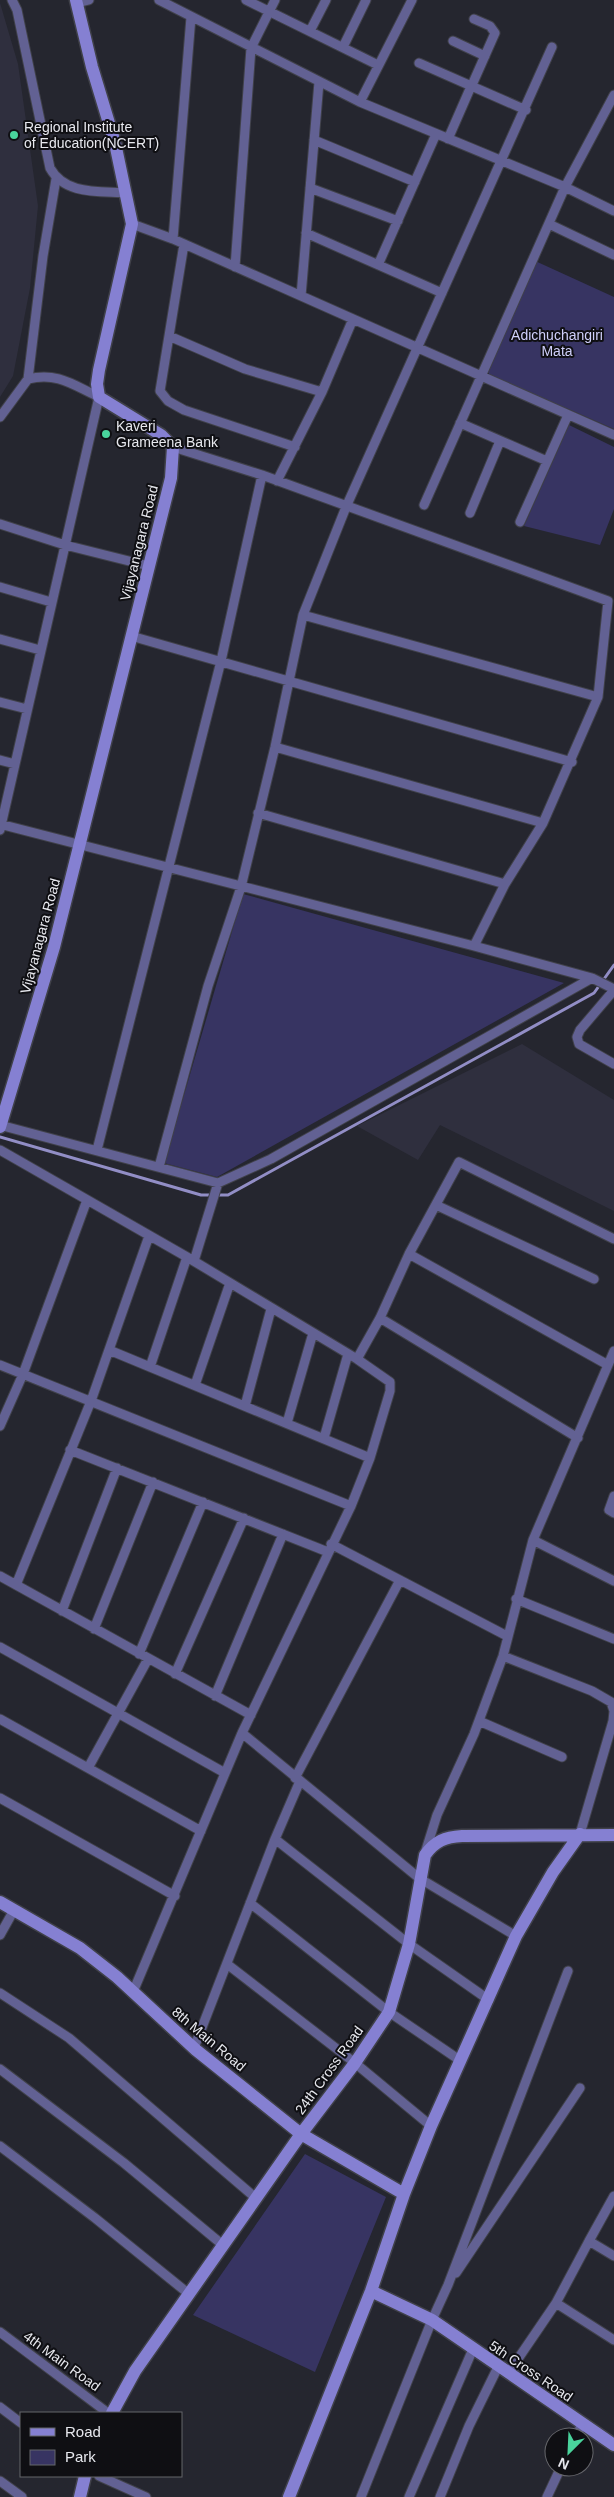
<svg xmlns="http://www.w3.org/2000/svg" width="614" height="2497" viewBox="0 0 614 2497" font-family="Arial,sans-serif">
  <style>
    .built { fill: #2f2f3e }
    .green { fill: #373462 }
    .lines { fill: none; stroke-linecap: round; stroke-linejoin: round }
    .stream { stroke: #928ec6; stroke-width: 3 }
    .street-casing { stroke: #40414a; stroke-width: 11 }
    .secondary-casing { stroke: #40414a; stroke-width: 15 }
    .street { stroke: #626193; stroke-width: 9 }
    .secondary { stroke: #8580d2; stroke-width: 12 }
    .poi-dot { fill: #49d49c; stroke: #0f0f13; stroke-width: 2 }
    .labels { text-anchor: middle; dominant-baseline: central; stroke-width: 4; stroke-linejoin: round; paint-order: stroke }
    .poi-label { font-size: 14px; fill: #e7e8ee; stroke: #0f0f13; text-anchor: start }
    .park-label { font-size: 14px; fill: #d0d0fb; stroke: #0f0f13 }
    .street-label { font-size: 14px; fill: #e7e8ee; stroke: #0f0f13 }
  </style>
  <rect width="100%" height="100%" fill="#25262f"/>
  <path class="built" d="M0,3L18,64L38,206L30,288L13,376L0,397Z
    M522,1044L614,1100V1211L440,1125L418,1160L357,1126Z"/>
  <path class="green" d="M533,260L614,297V429L566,408L563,413L487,379L489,373L483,371Z
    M569,425L614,447V509L600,545L524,526Z
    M243,894L564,983L217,1177L164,1163Z
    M305,2154L386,2197L315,2372L193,2315Z"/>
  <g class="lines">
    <path class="stream" d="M0,1137L201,1195H228L594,993L614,965"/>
    <g class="street-casing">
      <path id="street" d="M12,0L17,10L50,168C65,195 98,191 126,193
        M159,0L360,102L565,187L614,211
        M246,0L378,65
        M77,3L89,0
        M310,31L326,0
        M453,41L485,56
        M343,47L366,0
        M419,63L526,110
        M472,85L495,33L490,26L474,19
        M360,102L412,0
        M448,139L469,91
        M314,140L415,182
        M310,188L398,221
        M132,224L173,239L614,435
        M549,224L614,255
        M306,233L442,293
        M173,239L191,17
        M184,244L160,391L168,401L184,410L295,447
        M378,265L436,134
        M235,267L251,48L275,0
        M301,296L319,82
        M169,336L245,369L322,392
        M28,379L43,256L56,179
        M0,417L28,379C58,372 73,385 99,397L0,830
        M460,423L547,461
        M277,481L322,392L353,319
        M424,505L565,187L614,95
        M470,513L500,441
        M520,522L568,415
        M0,524L65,545L149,566
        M0,587L51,602
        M303,615L598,697
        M131,636L572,762
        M0,639L40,650
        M0,702L27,709
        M275,747L543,823
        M0,760L15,764
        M258,813L505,884
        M0,824L474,946L505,884L543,823L598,697L608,601L262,475L173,447
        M474,946L592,978L614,989
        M614,990L580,1030L577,1037L579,1044L614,1064
        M0,1125L218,1183L271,1159L592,978
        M0,1150L187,1257L357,1359L390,1382V1391L370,1458L351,1506L242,1733L133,1992
        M97,1150L221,661L262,475
        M159,1167L208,986L241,887L275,747L303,615L346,507L552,47
        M436,1205L594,1279
        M409,1254L608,1365
        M194,1261L218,1183
        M380,1318L578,1438
        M109,1350L370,1458
        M357,1359L380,1318L409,1254L459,1162L614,1239
        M0,1365L351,1506
        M150,1367L187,1257
        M195,1385L230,1283
        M245,1406L271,1309
        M287,1423L313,1333
        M0,1426L23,1374L87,1200
        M324,1438L348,1354
        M70,1450L328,1552
        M614,1496L609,1510L614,1513
        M533,1540L614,1581
        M331,1544L507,1636
        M0,1576L251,1715
        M16,1585L91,1401L149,1236
        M516,1599L614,1639
        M62,1611L117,1468
        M94,1629L153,1482
        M0,1647L225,1773
        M139,1654L203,1502
        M503,1656L592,1691L611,1702L614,1711L613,1721L580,1834
        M175,1674L244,1518
        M215,1696L283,1534
        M0,1719L201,1831
        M479,1721L562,1757
        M242,1733L419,1878L516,1936
        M88,1768L148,1659
        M295,1778L400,1580
        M0,1798L175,1896
        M275,1839L409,1944L489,2000
        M425,1853L437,1815L474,1734L503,1656L533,1540L614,1351
        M250,1903L389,2012L461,2061
        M0,1935L14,1910
        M227,1964L355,2063L431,2126
        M0,1993L69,2038L257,2199
        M194,2048L275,1839L300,1781
        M0,2069L124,2163L224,2246
        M0,2146L95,2218L189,2294
        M589,2241L614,2196
        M456,2273L580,2088
        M556,2303L614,2340
        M0,2332L108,2413
        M509,2372L556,2303L589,2241L614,2256
        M0,2407L21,2423
        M576,2437L582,2424
        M99,2476L146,2497
        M0,2481L22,2497
        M361,2497L432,2320L448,2285L568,1971
        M409,2497L473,2349
        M440,2497L469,2426L498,2367
        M547,2497L561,2467"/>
    </g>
    <g class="secondary-casing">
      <path id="secondary" d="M0,1127L54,947L171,478L173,447L161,435L99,397L97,384L99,370L132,224L115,143L92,67L76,0
        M0,1902L80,1948L117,1977L196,2050L301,2134L404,2194
        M371,2291L432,2320L614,2445
        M112,2413L135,2371L301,2134L355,2063L389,2012L409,1944L425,1855C435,1841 445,1837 462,1836L614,1835
        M80,2497L85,2476
        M289,2497L371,2291L404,2194L431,2126L516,1936L553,1872L580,1834"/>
    </g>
    <use href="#street" class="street"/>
    <use href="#secondary" class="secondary"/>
  </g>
  <g class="poi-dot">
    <circle cx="14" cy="135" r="5"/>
    <circle cx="106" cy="434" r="5"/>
  </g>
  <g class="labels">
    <g class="poi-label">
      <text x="24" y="127">Regional Institute<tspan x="24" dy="16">of Education(NCERT)</tspan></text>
      <text x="116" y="426">Kaveri<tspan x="116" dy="16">Grameena Bank</tspan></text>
    </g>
    <g class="park-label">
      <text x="557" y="335">Adichuchangiri<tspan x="557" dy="16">Mata</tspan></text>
    </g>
    <g class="street-label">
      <text transform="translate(139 543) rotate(-76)">Vijayanagara Road</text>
      <text transform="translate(40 936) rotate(-75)">Vijayanagara Road</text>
      <text transform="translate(209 2039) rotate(40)">8th Main Road</text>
      <text transform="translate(329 2070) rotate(-54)">24th Cross Road</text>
      <text transform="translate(62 2361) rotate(36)">4th Main Road</text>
      <text transform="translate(531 2371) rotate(34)">5th Cross Road</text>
    </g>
  </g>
  <rect x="20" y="2412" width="162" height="65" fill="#0f0f13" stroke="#65666b"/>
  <rect x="30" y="2428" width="25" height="8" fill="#8580d2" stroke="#65666b"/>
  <text x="65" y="2437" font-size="15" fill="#e7e8ee">Road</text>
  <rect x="30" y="2450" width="25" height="15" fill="#373462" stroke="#65666b"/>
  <text x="65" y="2462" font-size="15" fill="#e7e8ee">Park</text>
  <g transform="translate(569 2452) rotate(204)"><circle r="24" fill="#0f0f13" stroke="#65666b"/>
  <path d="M0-4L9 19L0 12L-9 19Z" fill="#49d49c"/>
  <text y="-8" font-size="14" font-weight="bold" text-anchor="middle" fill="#e7e8ee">N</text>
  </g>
</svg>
